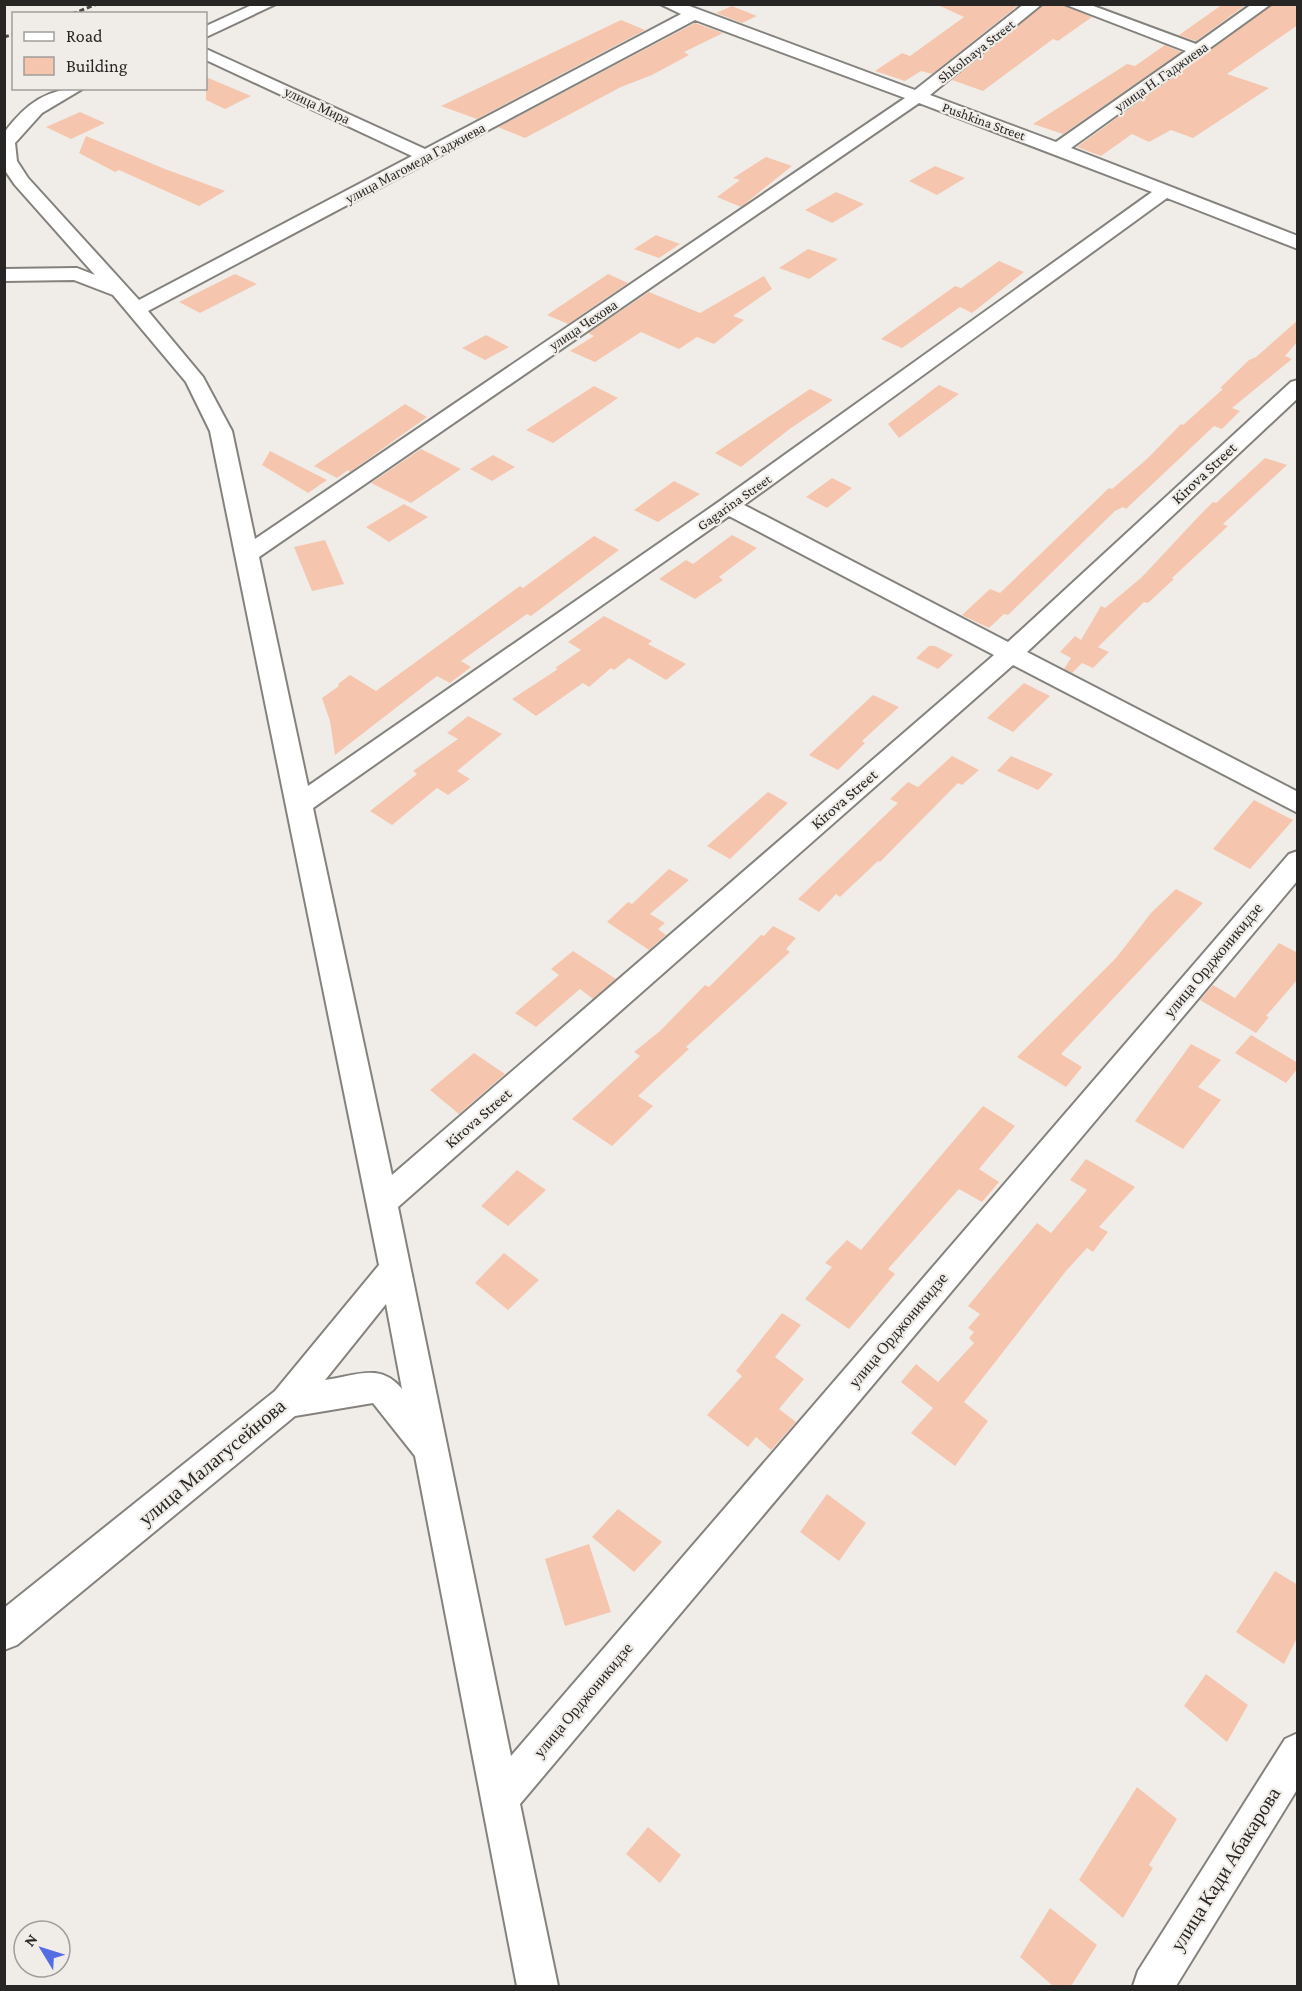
<svg xmlns="http://www.w3.org/2000/svg" width="1302" height="1991" viewBox="0 0 1302 1991" font-family="'Crimson Pro',serif">
  <style>
    .building { fill: #f5c6ad }
    .lines { fill: none; stroke-linecap: round; stroke-linejoin: round }
    .minor-casing { stroke: #84827d; stroke-width: 4 }
    .minor { fill: #fff; fill-rule: evenodd }
    .rail { stroke: #4b4a47; stroke-width: 3; stroke-dasharray: 5 3; stroke-linecap: butt }
    .labels { text-anchor: middle; dominant-baseline: central; stroke-width: 4.5; stroke-linejoin: round; paint-order: stroke }
    .far-street-label { font-size: 14px; fill: #272624; stroke: #f0ede8 }
    .street-label { font-size: 16px; fill: #272624; stroke: #f0ede8 }
    .near-street-label { font-size: 20px; fill: #272624; stroke: #f0ede8 }
  </style>
  <rect width="100%" height="100%" fill="#f0ede8"/>
  <path class="building" d="M936,4H1020L932,74L921,71L905,81L875,71L902,53L910,56L964,17Z
    M1044,4H1062L1092,17L1058,41L1053,39L983,91L952,80Z
    M1223,4H1247L1196,41L1179,35Z
    M1273,4H1298V25L1227,74L1269,88L1193,138L1171,130L1149,142L1132,134L1101,156L1077,147Z
    M732,6L757,16L742,23L716,13Z
    M621,20L645,30L477,119L441,106Z
    M695,23L723,33L684,52L689,55L652,75L621,87L525,138L498,127Z
    M1165,45L1181,52L1063,134L1033,124L1127,64L1135,66Z
    M206,77L251,96L225,109L206,100Z
    M80,112L105,123L71,139L46,127Z
    M86,136L165,169L225,191L199,206L119,170L115,172L79,153Z
    M766,157L792,166L741,207L717,197L740,180L733,178Z
    M935,166L965,178L937,195L909,181Z
    M836,192L864,204L832,223L805,210Z
    M656,235L661,237L680,244L659,258L634,249Z
    M808,249L838,259L809,279L779,268Z
    M999,261L1024,272L972,313L960,307L902,348L881,339L955,286L961,288Z
    M235,274L257,284L200,313L179,302Z
    M608,274L628,283L568,324L547,315Z
    M764,276L772,289L733,316L744,320L714,344L697,337L679,349L641,332L595,362L570,351L594,336L588,333L649,292L700,313Z
    M1298,320V341L1285,356L1292,359L1232,408L1240,411L1222,429L1214,426L1126,509L1123,507L1115,511L1008,615L1004,614L989,628L962,615L990,589L1000,593L1109,488L1112,489L1147,459L1181,424L1183,425L1223,389L1220,388L1249,360L1256,357Z
    M486,335L509,347L485,360L462,348Z
    M939,385L959,394L899,438L888,424Z
    M594,386L618,398L553,443L526,430Z
    M810,389L833,400L791,428L741,467L715,453Z
    M405,404L427,417L350,472L348,470L337,478L314,466Z
    M421,449L461,469L411,503L371,483Z
    M270,451L327,480L308,493L262,465Z
    M493,455L515,467L492,481L470,469Z
    M1265,458L1287,465L1223,524L1228,526L1172,578L1174,579L1148,603L1144,602L1098,647L1109,652L1093,668L1082,663L1072,673L1064,669L1071,658L1060,652L1075,636L1081,640L1101,606L1105,608L1142,577L1199,516L1213,502L1216,503Z
    M832,478L852,488L827,508L806,497Z
    M674,481L700,494L658,522L634,510Z
    M404,504L428,517L389,542L366,527Z
    M732,535L757,548L719,577L723,580L695,599L659,579L686,560L693,564Z
    M594,536L619,550L531,616L527,614L461,661L471,667L450,683L437,676L335,755L330,721L322,698L339,686L338,684L350,675L376,691L520,586L523,588Z
    M325,540L344,584L312,591L294,547Z
    M604,616L652,641L648,644L686,664L666,680L629,658L614,670L611,668L589,687L583,683L536,716L512,699L558,669L555,668L581,650L568,642Z
    M929,646H935L953,655L938,669L916,658Z
    M1024,683L1050,696L1013,732L987,718Z
    M873,695L899,707L862,741L865,743L838,770L809,755Z
    M468,716L502,734L457,771L470,779L448,795L437,788L392,825L370,811L417,774L413,771L458,739L447,733Z
    M952,756L979,770L962,785L958,783L880,862L878,861L840,897L836,894L819,912L798,899L898,803L890,799L908,782L918,787Z
    M1011,756L1053,774L1038,790L997,771Z
    M768,792L788,803L730,859L707,846Z
    M1254,800L1293,820L1250,869L1213,849Z
    M669,869L689,880L650,914L665,923L658,929L666,935L649,950L607,922L628,902L632,904Z
    M1176,889L1203,903L1061,1054L1082,1067L1066,1087L1017,1057L1116,958L1151,913Z
    M773,926L796,938L786,949L790,952L686,1047L689,1049L638,1096L653,1106L612,1146L572,1119L640,1056L634,1052L660,1031L705,985L709,987L761,935L764,936Z
    M1279,943L1298,953V979L1266,1016L1269,1017L1256,1033L1200,1000L1213,985L1235,998Z
    M573,951L616,979L593,999L580,989L536,1027L515,1013L559,975L551,969Z
    M1251,1035L1298,1063V1068L1286,1083L1235,1053Z
    M1191,1044L1221,1060L1198,1087L1221,1100L1183,1149L1135,1121Z
    M474,1053L505,1074L459,1114L430,1090Z
    M983,1106L1015,1126L979,1169L999,1182L982,1202L959,1189L888,1269L895,1274L849,1329L805,1299L832,1267L825,1263L847,1240L861,1250Z
    M1086,1159L1135,1187L1099,1227L1108,1232L1093,1252L1087,1248L1066,1271L964,1402L988,1421L955,1466L911,1433L933,1408L901,1382L916,1364L938,1382L974,1343L969,1338L974,1332L968,1328L980,1314L968,1306L1037,1223L1051,1233L1087,1190L1070,1180Z
    M517,1170L546,1190L508,1226L481,1206Z
    M504,1253L539,1280L508,1310L475,1283Z
    M782,1313L801,1325L775,1357L804,1379L779,1409L796,1422L771,1450L756,1437L748,1447L707,1415L742,1376L736,1371Z
    M827,1494L866,1523L839,1561L800,1532Z
    M618,1509L662,1542L634,1572L592,1537Z
    M589,1544L611,1612L565,1626L545,1559Z
    M1275,1571L1298,1585V1636L1284,1664L1236,1632Z
    M1206,1674L1248,1705L1227,1742L1184,1706Z
    M1137,1787L1177,1819L1149,1865L1153,1868L1123,1918L1079,1880Z
    M648,1827L681,1855L660,1883L626,1854Z
    M1050,1908L1097,1945L1071,1986H1053L1020,1957Z"/>
  <g class="lines">
    <g class="minor-casing">
      <path id="minor" d="M254,4H276L206,37V26Z
        M660,4H684L915,90L1024,4H1042L930,95L1056,142L1186,51L1064,4H1088L1196,44L1252,4H1271L1071,148L1298,236V249L1167,198L744,505L1008,642L1291,382L1298,380V398L1027,652L1298,792V813L1013,665L398,1207L511,1756L1289,854L1298,851V880L520,1804L558,1986H517L415,1456L373,1403L295,1416L17,1645L4,1650V1608L275,1391L379,1265L210,431L186,382L113,295L74,280L4,281V269L77,268L95,275L15,185L4,169V133C26,103 48,88 84,88L42,113L15,143L17,161L28,178L139,300L412,156L206,60V49L425,149L681,14ZM695,20L905,98L255,539L232,431L203,377L148,311ZM919,103L1152,192L720,501L308,786L259,557ZM729,516L994,655L392,1175L313,808ZM386,1304L402,1389C380,1362 356,1376 325,1380Z
        M1298,1733V1788L1176,1986H1133L1138,1971L1285,1739Z"/>
    </g>
    <use href="#minor" class="minor"/>
    <path class="rail" d="M72,14L97,4
      M4,37L14,34"/>
  </g>
  <g class="labels">
    <g class="far-street-label">
      <text transform="translate(976 51) rotate(-38)">Shkolnaya Street</text>
      <text transform="translate(1161 77) rotate(-35)">улица Н. Гаджиева</text>
      <text transform="translate(317 105) rotate(25)">улица Мира</text>
      <text transform="translate(984 121) rotate(20)">Pushkina Street</text>
      <text transform="translate(415 163) rotate(-28)">улица Магомеда Гаджиева</text>
      <text transform="translate(583 325) rotate(-34)">улица Чехова</text>
      <text transform="translate(734 502) rotate(-35)">Gagarina Street</text>
    </g>
    <g class="street-label">
      <text transform="translate(1204 473) rotate(-43)">Kirova Street</text>
      <text transform="translate(844 799) rotate(-41)">Kirova Street</text>
      <text transform="translate(1213 960) rotate(-50)">улица Орджоникидзе</text>
      <text transform="translate(478 1118) rotate(-41)">Kirova Street</text>
      <text transform="translate(898 1330) rotate(-50)">улица Орджоникидзе</text>
      <text transform="translate(583 1700) rotate(-50)">улица Орджоникидзе</text>
    </g>
    <g class="near-street-label">
      <text transform="translate(212 1462) rotate(-40)">улица Малагусейнова</text>
      <text transform="translate(1225 1869) rotate(-58)">улица Кади Абакарова</text>
    </g>
  </g>
  <rect width="1302" height="1991" fill="none" stroke="#272624" stroke-width="12"/>
  <rect x="12" y="12" width="195" height="78" fill="#f0ede8" stroke="#a09d9a" stroke-width="1.5"/>
  <rect x="24" y="32" width="30" height="9" fill="#ffffff" stroke="#a09d9a" stroke-width="1.5"/>
  <text x="66" y="42" font-size="18" fill="#272624">Road</text>
  <rect x="24" y="57" width="30" height="18" fill="#f5c6ad" stroke="#a09d9a" stroke-width="1.5"/>
  <text x="66" y="72" font-size="18" fill="#272624">Building</text>
  <g transform="translate(42 1949) rotate(308)"><circle r="28" fill="#f0ede8" stroke="#a09d9a" stroke-width="1.5"/>
  <path d="M0-4.5L10 22L0 15L-10 22Z" fill="#556de3"/>
  <text y="-9" font-size="16" font-weight="bold" text-anchor="middle" fill="#272624">N</text>
  </g>
</svg>
